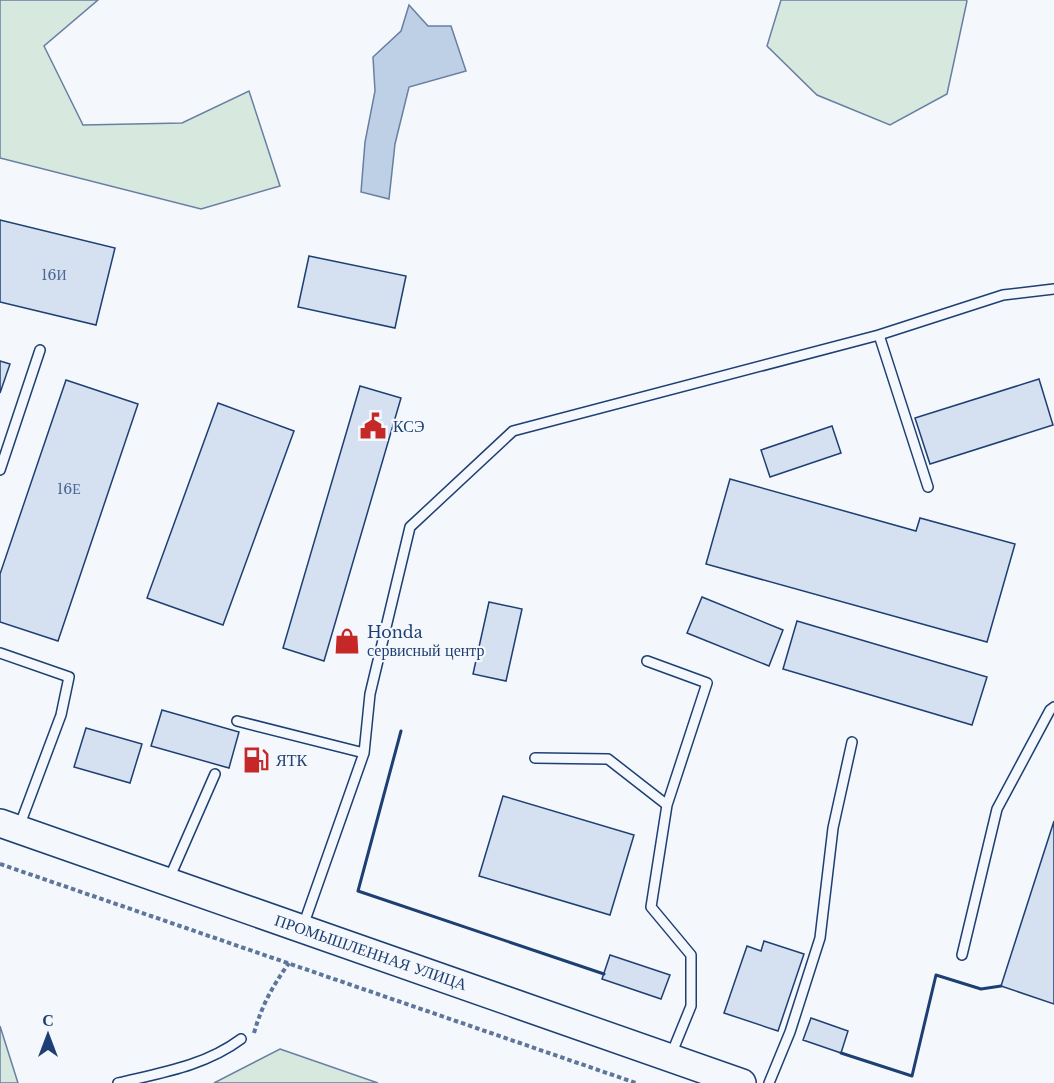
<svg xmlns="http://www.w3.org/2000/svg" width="1054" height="1083" viewBox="0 0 1054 1083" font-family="'Libre Baskerville',serif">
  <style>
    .green { fill: #d7e8df; stroke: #687fa3; stroke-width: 1.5 }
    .water { fill: #bed0e5; stroke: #687fa3; stroke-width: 1.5 }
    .building { fill: #d5e0f0; stroke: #1d3f73; stroke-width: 1.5 }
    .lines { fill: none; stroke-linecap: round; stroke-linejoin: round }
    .lane-casing { stroke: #1d3f73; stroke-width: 12 }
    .secondary-casing { stroke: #1d3f73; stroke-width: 30 }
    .path { stroke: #5e769c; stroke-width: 4; stroke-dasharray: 4.5 3; stroke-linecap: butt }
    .lane { stroke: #f4f7fb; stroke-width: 9 }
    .secondary { stroke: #f4f7fb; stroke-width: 27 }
    .wall { stroke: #1d3f73; stroke-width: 3 }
    .labels { text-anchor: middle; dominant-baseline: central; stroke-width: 4.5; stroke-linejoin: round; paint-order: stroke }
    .number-label { font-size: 14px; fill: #4b6792 }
    .poi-label { font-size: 16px; fill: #1d3f73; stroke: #f4f7fb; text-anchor: start }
    .street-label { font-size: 16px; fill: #1d3f73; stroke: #f4f7fb }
  </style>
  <rect width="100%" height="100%" fill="#f4f7fb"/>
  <path class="green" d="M0,0H98L44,46L83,125L182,123L249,91L280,186L201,209L0,158Z
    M781,0H966L967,1L947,94L890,125L817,95L767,46Z
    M0,1026L18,1083H0Z
    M280,1049L378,1083H214Z"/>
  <path class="water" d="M409,5L428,26H451L466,71L409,87L395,144L389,199L361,192L365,142L375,91L373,57L401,31Z"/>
  <path class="building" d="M0,220L115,248L96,325L0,302Z
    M309,256L406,276L395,328L298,307Z
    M0,361L10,364L0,393Z
    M1039,379L1053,425L930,464L915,418Z
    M66,380L138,404L58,641L0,622V574Z
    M360,386L401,398L324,661L283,648Z
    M218,403L294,431L223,625L147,598Z
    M832,426L841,453L770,477L761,450Z
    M730,479L916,531L920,518L1015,544L987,642L706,564Z
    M702,597L783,630L769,666L687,633Z
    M489,602L522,609L506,681L473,674Z
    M797,621L987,677L972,725L783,669Z
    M162,710L239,732L229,768L151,746Z
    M86,728L142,744L130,783L74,767Z
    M503,796L634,835L610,915L479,876Z
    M1054,821V1004L1001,986Z
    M764,941L804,954L778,1031L724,1013L747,946L761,951Z
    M610,955L670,975L661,999L602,979Z
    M811,1018L848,1031L841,1053L803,1040Z"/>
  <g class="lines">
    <g class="lane-casing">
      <path id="lane" d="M879,335L1003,295L1054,289
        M0,470L40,350
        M0,653L69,677L61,715L19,827
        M647,661L707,683L667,805L651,907L691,955V1006L671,1055
        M237,721L364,753L303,926
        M364,753L370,694L410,527L513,431L879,335L928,487
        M535,758L608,759L667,805
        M169,879L215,774
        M962,955L997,809L1050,710L1054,707
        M118,1083C160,1073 205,1066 241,1039
        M769,1083L790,1032L820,938L833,828L852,742"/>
    </g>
    <g class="secondary-casing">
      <path id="secondary" d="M0,823L742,1083"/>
    </g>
    <path class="path" d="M0,864L636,1083
      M254,1033C262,1005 272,987 289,963"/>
    <use href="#lane" class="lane"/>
    <use href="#secondary" class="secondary"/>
    <path class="wall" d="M401,731L358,891L604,974
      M841,1053L912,1076L936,975L981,989L1001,986"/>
  </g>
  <defs>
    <g id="civic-bare" transform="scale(2.07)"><path d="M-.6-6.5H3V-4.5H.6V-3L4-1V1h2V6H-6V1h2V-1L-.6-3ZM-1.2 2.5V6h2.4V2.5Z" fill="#c62828" stroke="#f4f7fb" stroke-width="2.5" paint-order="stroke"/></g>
    <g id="shop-bare" transform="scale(2.07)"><path d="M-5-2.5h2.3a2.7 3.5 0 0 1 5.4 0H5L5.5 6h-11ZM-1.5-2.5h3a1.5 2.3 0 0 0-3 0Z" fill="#c62828" stroke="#f4f7fb" stroke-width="2.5" paint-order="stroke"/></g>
    <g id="fuel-bare" transform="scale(2.07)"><path d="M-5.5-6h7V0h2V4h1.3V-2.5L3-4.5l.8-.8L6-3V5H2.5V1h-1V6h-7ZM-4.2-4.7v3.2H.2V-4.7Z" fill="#c62828" stroke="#f4f7fb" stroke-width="2.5" paint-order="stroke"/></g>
  </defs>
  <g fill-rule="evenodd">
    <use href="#civic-bare" x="373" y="426"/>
    <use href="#shop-bare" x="347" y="641"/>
    <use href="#fuel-bare" x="256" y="760"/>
  </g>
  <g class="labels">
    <g class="number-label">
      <text x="54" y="275">16И</text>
      <text x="69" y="489">16Е</text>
    </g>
    <g class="poi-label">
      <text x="393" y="426">КСЭ</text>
      <text x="367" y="632">Honda<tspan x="367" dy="18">сервисный центр</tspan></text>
      <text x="276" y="760">ЯТК</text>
    </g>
    <g class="street-label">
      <text transform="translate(371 952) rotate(19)">ПРОМЫШЛЕННАЯ УЛИЦА</text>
    </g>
  </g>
  <g transform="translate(48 1035)" stroke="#f4f7fb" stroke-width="4.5" paint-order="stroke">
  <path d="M0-4.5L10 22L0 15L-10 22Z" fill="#1d3f73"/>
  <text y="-9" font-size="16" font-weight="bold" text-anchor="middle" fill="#1d3f73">С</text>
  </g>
</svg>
